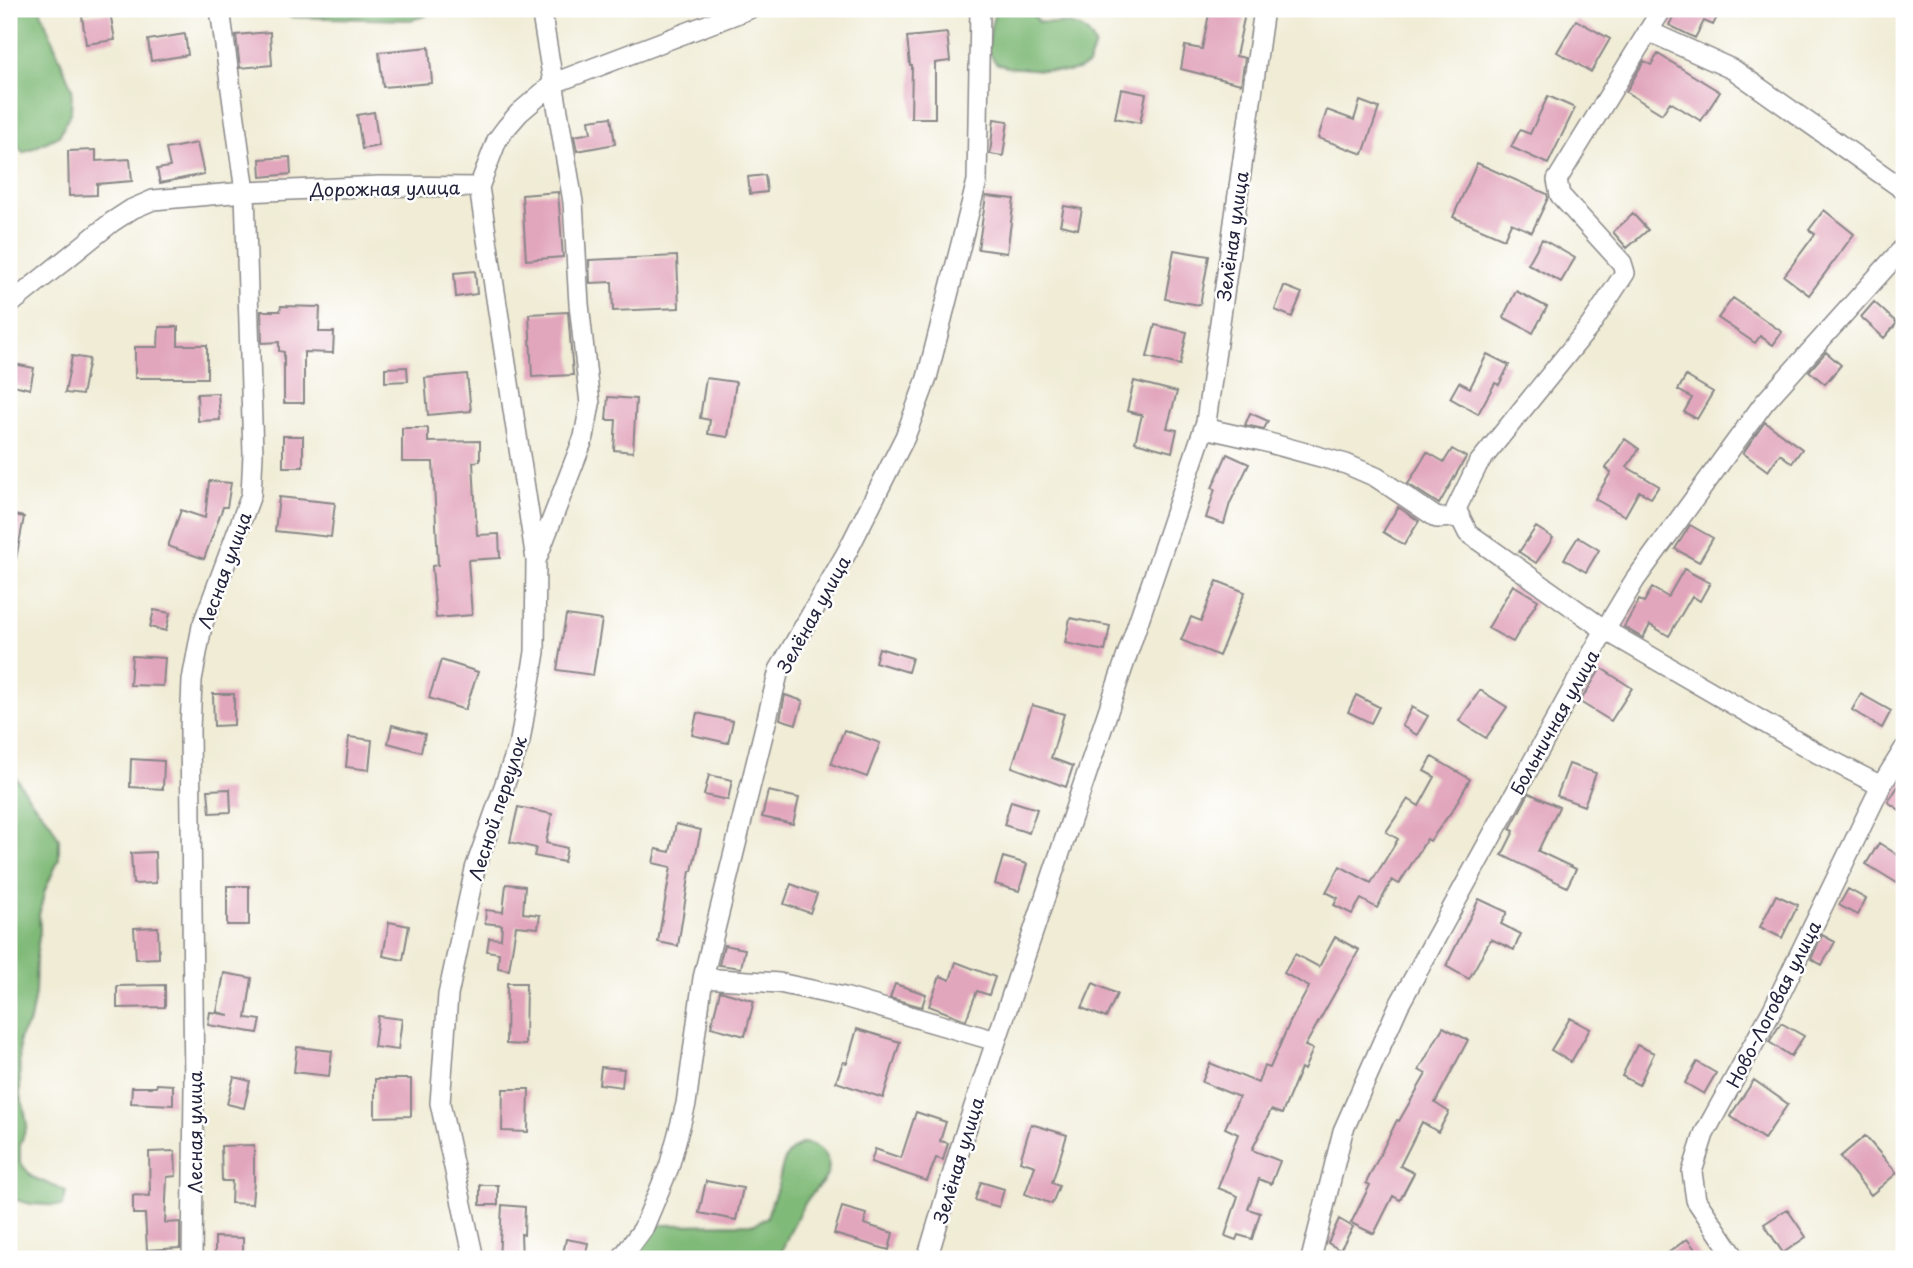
<svg xmlns="http://www.w3.org/2000/svg" width="1913" height="1268" viewBox="0 0 1913 1268" font-family="'Playpen Sans',sans-serif">
  <style>
    .forest { fill: #80ba78; stroke: #516e5a; stroke-width: 2 }
    .building { fill: #e2a6bc }
    .lines { fill: none; stroke-linecap: round; stroke-linejoin: round }
    .minor-casing { stroke: #898788; stroke-width: 22 }
    .minor { stroke: #fff; stroke-width: 19 }
    .labels { text-anchor: middle; dominant-baseline: central; stroke-width: 5; stroke-linejoin: round; paint-order: stroke }
    .street-label { font-size: 18px; fill: #22223b; stroke: #fff }
  </style>
  <rect width="100%" height="100%" fill="#fff"/>
  <filter id="ink" filterUnits="userSpaceOnUse"><feTurbulence type="fractalNoise" baseFrequency=".0143" numOctaves="2"/><feDisplacementMap in="SourceGraphic" scale="14" xChannelSelector="R" yChannelSelector="G"/><feConvolveMatrix kernelMatrix="1 2 1 2 8 2 1 2 1" color-interpolation-filters="sRGB"/></filter>
  <filter id="wash" filterUnits="userSpaceOnUse"><feTurbulence type="fractalNoise" baseFrequency=".00686" numOctaves="4" result="noise"/><feDisplacementMap in="SourceGraphic" scale="28" xChannelSelector="R" yChannelSelector="G"/><feGaussianBlur stdDeviation="1.57" result="paint"/><feColorMatrix in="noise" values="0 0 0 0 0 0 0 0 0 0 0 0 0 0 0 0 0 1.4 0 .05"/><feComposite in="paint" operator="in"/></filter>
  <g filter="url(#wash)">
    <rect width="100%" height="100%" fill="#f0ecd6"/>
    <path class="forest" d="M9,9H40L72,89L71,112L59,136L23,153L9,134Z
      M282,9H429L426,16L411,20L290,17Z
      M996,9H1033L1034,16L1039,22C1061,25 1084,18 1095,45L1088,65L1078,70L1067,72L1007,67L996,63L988,51L991,26Z
      M9,768L33,803L50,822L59,839V859L45,890L39,915L40,930L36,958L35,994L30,1021L19,1039L20,1097L24,1107L27,1126L20,1145V1162L32,1177L66,1191L63,1206L31,1204L9,1198Z
      M803,1143C819,1144 835,1160 826,1177C822,1185 813,1191 808,1199C799,1211 783,1244 780,1259H629L660,1225L755,1224L767,1217C770,1206 775,1195 778,1185C783,1164 782,1154 803,1143Z"/>
    <g id="blocks">
      <path class="building" d="M1210,9H1246L1236,56L1245,58L1241,84L1181,69L1185,46L1202,49Z
        M1677,9H1721L1713,25L1704,21L1695,38L1669,25Z
        M110,12L115,40L86,44L82,16Z
        M1576,20L1610,39L1591,72L1557,52Z
        M270,32L272,65L240,68L236,35Z
        M947,33L950,61L935,63V118H911L912,65H910L907,37Z
        M185,34L188,55L151,61L148,40Z
        M429,47L432,83L383,87L379,52Z
        M1658,54L1720,92L1701,121L1670,102L1662,114L1626,92L1644,61L1651,65Z
        M1121,89L1146,94L1140,123L1115,118Z
        M1548,96L1575,108L1548,164L1511,147L1520,130L1530,134Z
        M1360,101L1379,108L1363,154L1318,138L1327,110L1354,120Z
        M374,112L379,146L362,149L357,115Z
        M611,117L615,144L577,151L574,136L591,133L589,120Z
        M994,119L1008,121L1003,156L990,154Z
        M197,143L204,174L160,183L157,169L170,167L166,149Z
        M96,150V161L130,159L132,181L97,184V195L69,196L68,151Z
        M290,157L291,174L261,177L260,159Z
        M1477,163L1547,194L1548,198L1532,232L1511,223L1504,239L1453,217Z
        M765,175L767,192L750,194L748,177Z
        M558,192L563,257L526,260L522,195Z
        M986,196L1014,199L1007,253L978,249Z
        M1064,206L1082,209L1078,229L1060,225Z
        M1824,210L1854,234L1809,295L1784,276L1815,234L1809,230Z
        M1633,214L1648,230L1627,248L1613,232Z
        M1542,239L1575,258L1561,282L1528,264Z
        M1174,250L1209,256L1200,305L1165,299Z
        M677,256L679,308L613,311L612,282L590,283L589,260Z
        M475,271L477,294L456,297L454,273Z
        M1284,286L1302,293L1292,317L1275,310Z
        M1516,291L1547,307L1533,333L1503,317Z
        M1733,298L1782,332L1773,345L1760,336L1755,343L1718,318Z
        M1874,302L1897,323L1884,338L1861,317Z
        M281,306L320,307L319,332H334L333,353L304,352V403H284V352L279,351V342L262,343L261,311H280Z
        M568,312L573,375L532,377L529,314Z
        M1155,325L1187,332L1180,365L1147,357Z
        M159,327H178V345H207V378H135V347H158Z
        M1826,352L1841,365L1825,384L1809,371Z
        M1487,354L1509,365L1499,385L1495,383L1478,414L1450,398L1459,382L1470,388Z
        M72,356L89,359L82,395L65,393Z
        M9,363L34,368L30,389L9,384Z
        M407,367L408,381L385,382V368Z
        M467,374L471,411L428,415L425,378Z
        M1686,376L1713,392L1697,419L1684,412L1692,398L1678,390Z
        M706,378L736,382L728,437L708,434L710,420L700,418Z
        M1134,381L1177,392L1167,428L1177,430L1172,452L1135,442L1142,415L1127,411Z
        M218,393L220,420L198,421L197,394Z
        M608,397L636,399L633,452L614,450L616,420H606Z
        M1250,413L1268,421L1264,429L1245,425Z
        M1765,422L1802,449L1792,463L1780,454L1768,471L1743,453Z
        M402,428H428V442L480,441V461L473,462L477,535L499,534L500,558L468,560L472,615L436,618L432,566L438,565L433,462H402Z
        M283,436H303V467H283Z
        M1625,439L1639,449L1627,467L1659,486L1651,498L1639,491L1625,516L1595,499L1611,472L1606,468Z
        M1452,449L1466,457L1439,504L1408,484L1427,452L1444,462Z
        M1227,454L1249,464L1230,503L1224,524L1206,518L1215,489L1212,488Z
        M209,481L231,483L227,507H223L204,559L168,546L181,510L205,518Z
        M279,497L335,503L331,537L275,531Z
        M1398,507L1419,521L1404,545L1383,532Z
        M9,514L24,517L16,559L9,558Z
        M1690,525L1713,538L1699,562L1675,549Z
        M1536,527L1553,538L1536,563L1519,552Z
        M1578,537L1599,550L1586,572L1564,559Z
        M1684,569L1710,583L1700,601L1692,596L1669,636L1650,625L1643,638L1624,627L1639,600L1644,602L1652,588L1668,597Z
        M1217,581L1245,592L1219,656L1181,640L1191,617L1201,621Z
        M1513,585L1538,600L1513,642L1488,628Z
        M154,610L170,613L166,631L150,627Z
        M566,615L602,620L593,675L557,670Z
        M1070,618L1110,626L1105,651L1065,643Z
        M879,648L912,658L908,672L875,662Z
        M132,656L165,658L163,686L130,685Z
        M441,660L478,672L465,710L429,698Z
        M1601,668L1632,688L1611,721L1580,702Z
        M1480,690L1507,707L1486,738L1459,721Z
        M213,694H234V725L214,726Z
        M1861,694L1891,711L1882,728L1852,710Z
        M785,695L803,701L796,724L780,719Z
        M1356,695L1379,707L1371,723L1348,712Z
        M1032,705L1064,714L1051,758L1073,766L1066,787L1012,767Z
        M1412,707L1428,716L1417,735L1402,726Z
        M697,713L733,721L728,743L692,735Z
        M392,725L425,734L421,752L388,743Z
        M844,730L880,743L867,777L831,764Z
        M349,737L372,740L369,770L346,767Z
        M1432,757L1470,779L1454,808L1430,841L1427,839L1399,884L1392,880L1377,908L1361,899L1352,914L1334,905L1338,898L1326,892L1340,866L1371,883L1398,839L1386,832L1408,799L1419,806L1435,777L1424,771Z
        M131,759L164,761L163,789L130,787Z
        M1569,764L1596,773L1584,806L1557,796Z
        M709,775L732,780L728,800L704,795Z
        M1904,777V813L1888,802Z
        M230,789L231,812L210,813L208,790Z
        M768,791L799,798L793,824L762,817Z
        M1529,793L1559,807L1538,851L1576,869L1567,887L1502,855L1514,831L1510,829Z
        M1011,801L1037,809L1029,833L1004,825Z
        M518,807L552,814L546,843L567,848L564,862L534,856L536,848L510,842Z
        M676,824L701,830L692,871H690L678,946L658,942L671,867L653,863L656,849L670,852Z
        M1879,843L1904,859V872L1897,883L1866,864Z
        M155,852L156,883L133,884L131,853Z
        M1003,857L1027,864L1019,891L995,884Z
        M506,884L525,886L523,913L540,915L538,928L516,926L509,970L498,968L499,953L487,951L489,938L501,939L502,925L485,923L486,910L503,912Z
        M791,884L817,894L810,913L784,904Z
        M227,886H249V925H227Z
        M1848,889L1866,899L1857,915L1839,905Z
        M1776,895L1798,905L1782,938L1760,927Z
        M1479,899L1507,912L1501,924L1521,934L1514,950L1491,939L1469,979L1446,966Z
        M389,922L409,926L403,960L383,956Z
        M158,927L159,958L136,959L134,928Z
        M1822,935L1835,942L1822,965L1811,959Z
        M1335,937L1359,950L1305,1046L1313,1049L1304,1070L1301,1068L1282,1114L1271,1110L1252,1150L1280,1161L1271,1184L1259,1179L1248,1209L1260,1213L1252,1239L1238,1235L1236,1240L1225,1236L1238,1196L1218,1188L1238,1134L1225,1128L1239,1097L1202,1082L1210,1063L1258,1083L1264,1066L1270,1068L1289,1024L1309,987L1284,973L1295,954L1319,967Z
        M724,945L745,949L741,968L719,965Z
        M956,962L995,977L989,995L977,991L966,1020L929,1006L940,976L950,980Z
        M224,973L252,978L246,1018L261,1020L258,1033L208,1025L210,1012L229,1015L217,1012Z
        M507,983H526L525,1045L506,1044Z
        M1093,983L1117,994L1106,1018L1082,1008Z
        M895,984L926,994L922,1007L890,998Z
        M165,985V1007L117,1008V986Z
        M720,991L754,1001L745,1036L711,1027Z
        M378,1016L402,1019L398,1050L374,1047Z
        M1570,1018L1590,1029L1571,1062L1551,1050Z
        M1781,1023L1804,1036L1791,1056L1769,1042Z
        M1443,1027L1468,1040L1435,1103L1449,1112L1438,1132L1422,1122L1400,1166L1414,1173L1400,1200L1393,1196L1374,1234L1351,1223L1370,1185L1366,1183L1397,1120L1399,1121L1426,1074L1419,1070Z
        M857,1029L900,1042L883,1098L836,1082L843,1062L847,1063Z
        M1637,1045L1654,1053L1639,1085L1622,1076Z
        M297,1047L332,1051L329,1076L294,1072Z
        M1697,1062L1716,1073L1704,1094L1685,1083Z
        M601,1067L624,1069L622,1087L599,1084Z
        M234,1077L250,1081L244,1108L227,1104Z
        M375,1079H411V1116L375,1117Z
        M1754,1080L1788,1104L1764,1139L1730,1116Z
        M157,1084L173,1085V1105L131,1103L132,1087H156Z
        M503,1089H529L528,1132L502,1131Z
        M916,1112L946,1122L940,1141L948,1143L943,1160L936,1158L927,1181L871,1162L875,1149L901,1158Z
        M1031,1124L1067,1135L1052,1183L1059,1186L1052,1204L1025,1194L1035,1166L1020,1161Z
        M1865,1136L1897,1173L1871,1195L1840,1157Z
        M254,1145V1181L252,1204L231,1203L232,1181H222L221,1146Z
        M175,1151L176,1176L167,1177L165,1223L180,1222V1248L147,1250L145,1214H133V1195L150,1196L149,1152Z
        M706,1181L743,1188L736,1220L699,1213Z
        M981,1182L1004,1189L999,1207L975,1200Z
        M480,1185H498V1205H480Z
        M502,1205L525,1207L524,1235L521,1234L522,1259H499Z
        M842,1207L866,1214L864,1224L893,1233L889,1250L834,1234Z
        M1787,1209L1806,1237L1783,1253L1764,1224Z
        M1339,1219L1353,1227L1340,1250L1328,1243Z
        M215,1237L243,1238V1259H215Z
        M566,1239L588,1243L585,1259H562Z
        M1687,1239L1703,1259H1660Z"/>
    </g>
  </g>
  <g filter="url(#ink)">
    <use href="#blocks" fill-opacity="0" stroke="#898788" stroke-width="2"/>
    <g class="lines">
      <g class="minor-casing">
        <path id="minor" d="M1662,9L1557,180L1560,195L1622,263L1625,273L1590,326L1478,464L1456,509L1468,533L1605,630L1817,753L1881,786
          M1648,31L1734,70L1904,190
          M9,305L112,222L132,209L153,200L245,192L380,186L479,187L497,140L506,128L519,113L554,83L749,9
          M1204,428L1262,441L1346,464L1376,477L1437,518L1460,517
          M537,558L584,437L590,404L579,304L573,202L541,9
          M703,978L779,983L844,997L996,1041
          M192,1259L194,1087L190,730L192,680L202,626L251,495L253,454L245,192L220,9
          M474,1259L440,1103L448,995L475,869L520,741L535,652L536,560L479,187
          M621,1259L643,1229L669,1167L686,1104L703,978L779,670L847,552L905,437L927,378L977,181L980,9
          M927,1259L963,1139L1206,422L1264,9
          M1311,1259L1343,1131L1399,1005L1605,630L1635,580L1764,403L1904,247
          M1736,1259L1696,1200L1692,1172L1704,1134L1773,1009L1881,786L1904,749"/>
      </g>
      <use href="#minor" class="minor"/>
    </g>
  </g>
  <g class="labels">
    <g class="street-label">
      <text transform="translate(385 188) rotate(-1)">Дорожная улица</text>
      <text transform="translate(1232 236) rotate(-82)">Зелёная улица</text>
      <text transform="translate(224 570) rotate(-70)">Лесная улица</text>
      <text transform="translate(813 614) rotate(-61)">Зелёная улица</text>
      <text transform="translate(1554 722) rotate(-61)">Больничная улица</text>
      <text transform="translate(497 808) rotate(-72)">Лесной переулок</text>
      <text transform="translate(1773 1004) rotate(-63)">Ново-Логовая улица</text>
      <text transform="translate(194 1132) rotate(-90)">Лесная улица</text>
      <text transform="translate(958 1160) rotate(-73)">Зелёная улица</text>
    </g>
  </g>
  <rect width="1913" height="1268" fill="none" stroke="#fff" stroke-width="35"/>
</svg>
